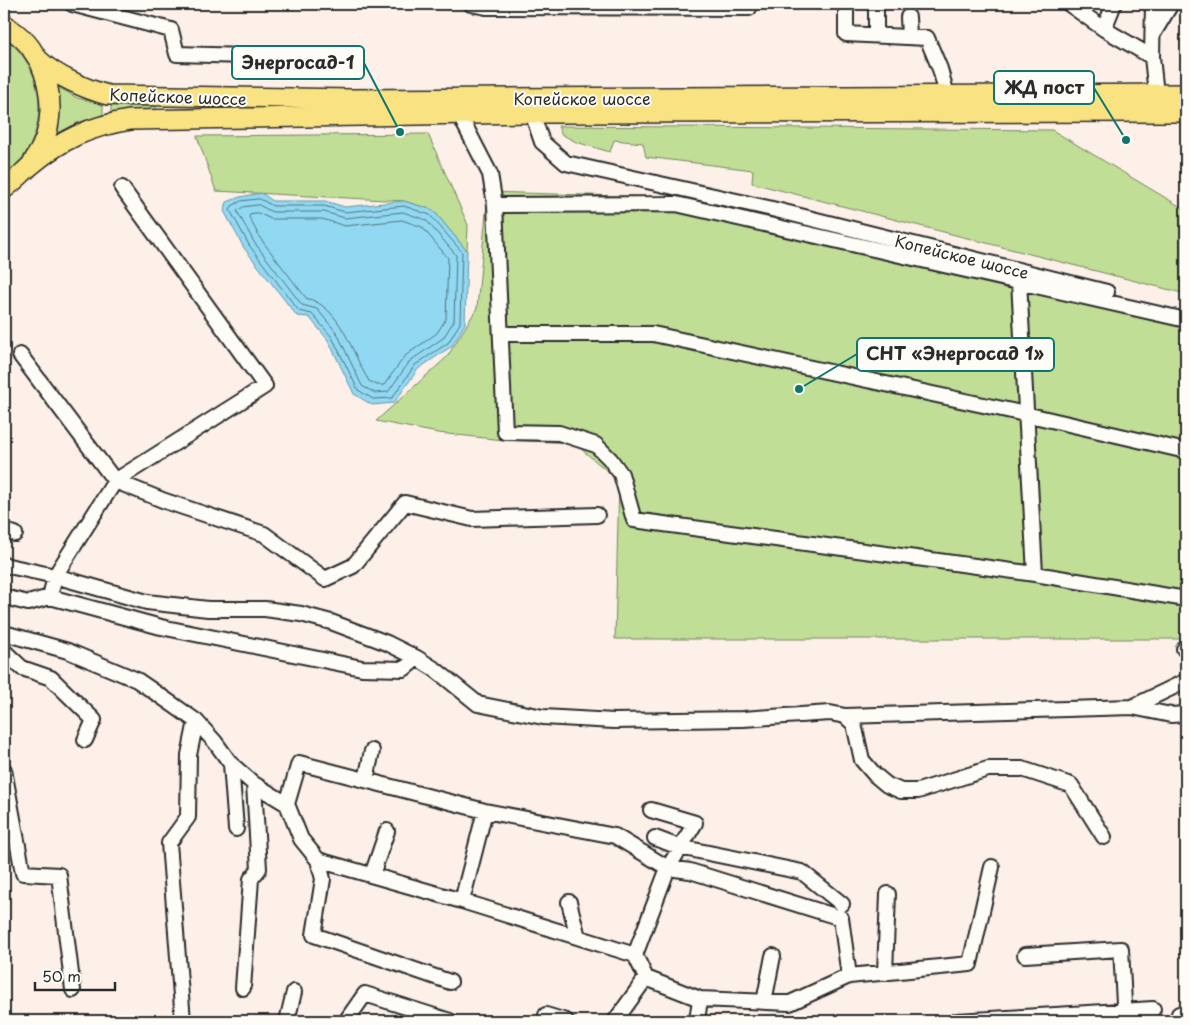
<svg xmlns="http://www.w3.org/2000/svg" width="1190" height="1025" viewBox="0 0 1190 1025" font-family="'Playpen Sans',sans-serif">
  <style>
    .green { fill: #c0de96; stroke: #768460 }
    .water { fill: #91d9f2; stroke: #6893a2 }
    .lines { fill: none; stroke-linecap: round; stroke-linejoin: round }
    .shore { stroke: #54717b; stroke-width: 1 }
    .minor-casing { stroke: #2b2b2b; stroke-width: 18 }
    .major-casing { stroke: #2b2b2b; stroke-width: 22 }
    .minor { stroke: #fdfcf7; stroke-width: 14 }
    .major { stroke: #f8e281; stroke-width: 19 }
    .labels { text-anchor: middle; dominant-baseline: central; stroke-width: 4; stroke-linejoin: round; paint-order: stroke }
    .street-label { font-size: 16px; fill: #2b2b2b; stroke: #fdfcf7 }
    .leader { fill: none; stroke: #0f766e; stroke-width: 2 }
    .callout-dot { fill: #0f766e; stroke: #fdfcf7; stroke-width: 2 }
    .callout { fill: #fdfcf7; stroke: #0f766e; stroke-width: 2 }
    .callout-label { font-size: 18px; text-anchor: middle; font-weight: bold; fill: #2b2b2b }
  </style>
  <rect width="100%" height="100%" fill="#fcf0e9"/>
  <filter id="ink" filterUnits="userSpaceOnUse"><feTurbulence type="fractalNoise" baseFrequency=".02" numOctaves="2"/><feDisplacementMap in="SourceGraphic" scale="10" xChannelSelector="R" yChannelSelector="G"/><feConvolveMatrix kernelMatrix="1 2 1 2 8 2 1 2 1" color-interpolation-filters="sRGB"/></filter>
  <g filter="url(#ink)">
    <path class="green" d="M4,38C51,70 50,144 4,176Z
      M53,84L77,98L103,104V115L77,123L52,138Z
      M111,106H156V110L111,113Z
      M558,126L1052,130L1186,210V294L752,183L753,170L646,157L643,143L614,140L610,152L576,142L561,134Z
      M428,134L468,225L467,251L433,210L404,201L216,191L197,136Z
      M488,192L718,199L1186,317V639H615L619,481L574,443L504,440L438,433L376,421L447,357L477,308Z"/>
    <path class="water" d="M261,193L273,201H325L345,207L404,201L433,210L467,251L465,324L452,346L418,369L394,403L372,405L354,394L328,340L309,317L297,316L244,248L224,211L227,202L240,197Z"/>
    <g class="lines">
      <path class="shore" d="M260,199L273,206H324L345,212L404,206L430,215L462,252L460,323L448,343L415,365L392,398L373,399L358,390L332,337L312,314L299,311L249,245L230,210L232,206L241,201Z
        M259,205L272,212H324L345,218L403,212L426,220L456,255L454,321L443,338L410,361L388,392L375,393L362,386L337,333L317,309L302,305L254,242L237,211L243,207Z
        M258,213L271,219H322L345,226L402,220L422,227L448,258L446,319L437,333L405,356L384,385H377L369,381C351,353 342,307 306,298L260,238L249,217L250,214Z"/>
      <g class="minor-casing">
        <path id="minor" d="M72,4L171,30L177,54L319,58
          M471,4L486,7L749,8L750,4
          M846,4V34L927,38L940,69L947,95
          M876,4V35
          M1069,4L1104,29
          M1114,4L1104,29L1152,57L1156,94
          M908,17L909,36
          M1153,34L1171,4
          M1152,57L1153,4
          M532,113L542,142L566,163L768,208L1107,292
          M459,114L490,174L495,205L505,432L559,433L596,445L610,459L621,474L634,520L1035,574L1186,599
          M495,205L676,204L1186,320
          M1019,281L1035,574
          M501,334H653L1025,414L1186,451
          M20,355L115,481L165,501L264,534L325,579L353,566L405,503L472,519L597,515
          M4,531L15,534
          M4,565L55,576L147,602L208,609H265L301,614L331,622L387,643L417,658L436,670L478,704L543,717L614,721L743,719L830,713L845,716L854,724L862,760L875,775L887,785L901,791H918L988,769H1022L1071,785L1104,837
          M4,597L28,603L50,597L161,627L362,668L404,669L417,658
          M50,597L55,576L115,481L265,386L122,188
          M4,633L68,651L137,680L172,704L196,721L215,742L231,764L254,784L287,804L301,839L318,860L462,901L635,955L646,978L700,999
          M1184,649H1186
          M4,651L22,668L51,678L94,720L85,740
          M1132,707L1186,681
          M845,716L1132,707L1171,715L1186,714
          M231,764L236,829
          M4,770L23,873L59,875L73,990
          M366,780L372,751
          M287,804L299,763L485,811L615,836L668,868L690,871L841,918L849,976L790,1003L700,999L697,1021
          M655,838L679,847L802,872L842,904
          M318,860L323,879L314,935L450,982
          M372,875L387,831
          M462,901L485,811
          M569,902L578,937
          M635,955L668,868L695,823L651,810
          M1025,955L1121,949L1125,1021
          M885,973L888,894
          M849,976L970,964L992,867
          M243,988L251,879L259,869L254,784
          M764,1002L773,956
          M1179,1014L1186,1013
          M546,1015L566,1021
          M183,1021L169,843L188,817L189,755L196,721
          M287,1021L294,992
          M346,1021L365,994L450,1021
          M615,1021L646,978
          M957,1021L1153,1009"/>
      </g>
      <g class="major-casing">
        <path id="major" d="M4,24C13,31 23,37 30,47C33,51 35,56 39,60C54,75 87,90 108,95L351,99L1186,94
          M34,160C55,129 54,93 39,60
          M4,189C14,182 21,174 30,166C61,140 90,126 130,120L532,113L1186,112"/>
      </g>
      <use href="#minor" class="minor"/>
      <use href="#major" class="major"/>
    </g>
  </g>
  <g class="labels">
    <g class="street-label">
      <text transform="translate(178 96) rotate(2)">Копейское шоссе</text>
      <text x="582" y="98">Копейское шоссе</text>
      <text transform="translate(962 256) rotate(14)">Копейское шоссе</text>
    </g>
  </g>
  <path class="leader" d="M400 132L364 63M1126 140L1094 88M799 389L857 354"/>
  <g class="callout-dot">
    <circle cx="400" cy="132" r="5"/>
    <circle cx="1126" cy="140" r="5"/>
    <circle cx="799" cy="389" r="5"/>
  </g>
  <g class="callout">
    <rect x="232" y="46" width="132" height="33" rx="5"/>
    <rect x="994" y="71" width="100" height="33" rx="5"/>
    <rect x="857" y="338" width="197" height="33" rx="5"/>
  </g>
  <g class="callout-label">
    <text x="298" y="69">Энергосад-1</text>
    <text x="1044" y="94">ЖД пост</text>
    <text x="955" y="360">СНТ «Энергосад 1»</text>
  </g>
  <rect width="1190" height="1025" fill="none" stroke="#fdfcf7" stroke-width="20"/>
  <rect x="10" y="10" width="1170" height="1005" fill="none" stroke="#2b2b2b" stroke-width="2" filter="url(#ink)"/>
  <path d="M35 982v8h80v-8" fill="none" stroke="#2b2b2b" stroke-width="2.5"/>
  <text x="42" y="982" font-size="15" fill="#2b2b2b" stroke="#fdfcf7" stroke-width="4" paint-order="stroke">50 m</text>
</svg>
